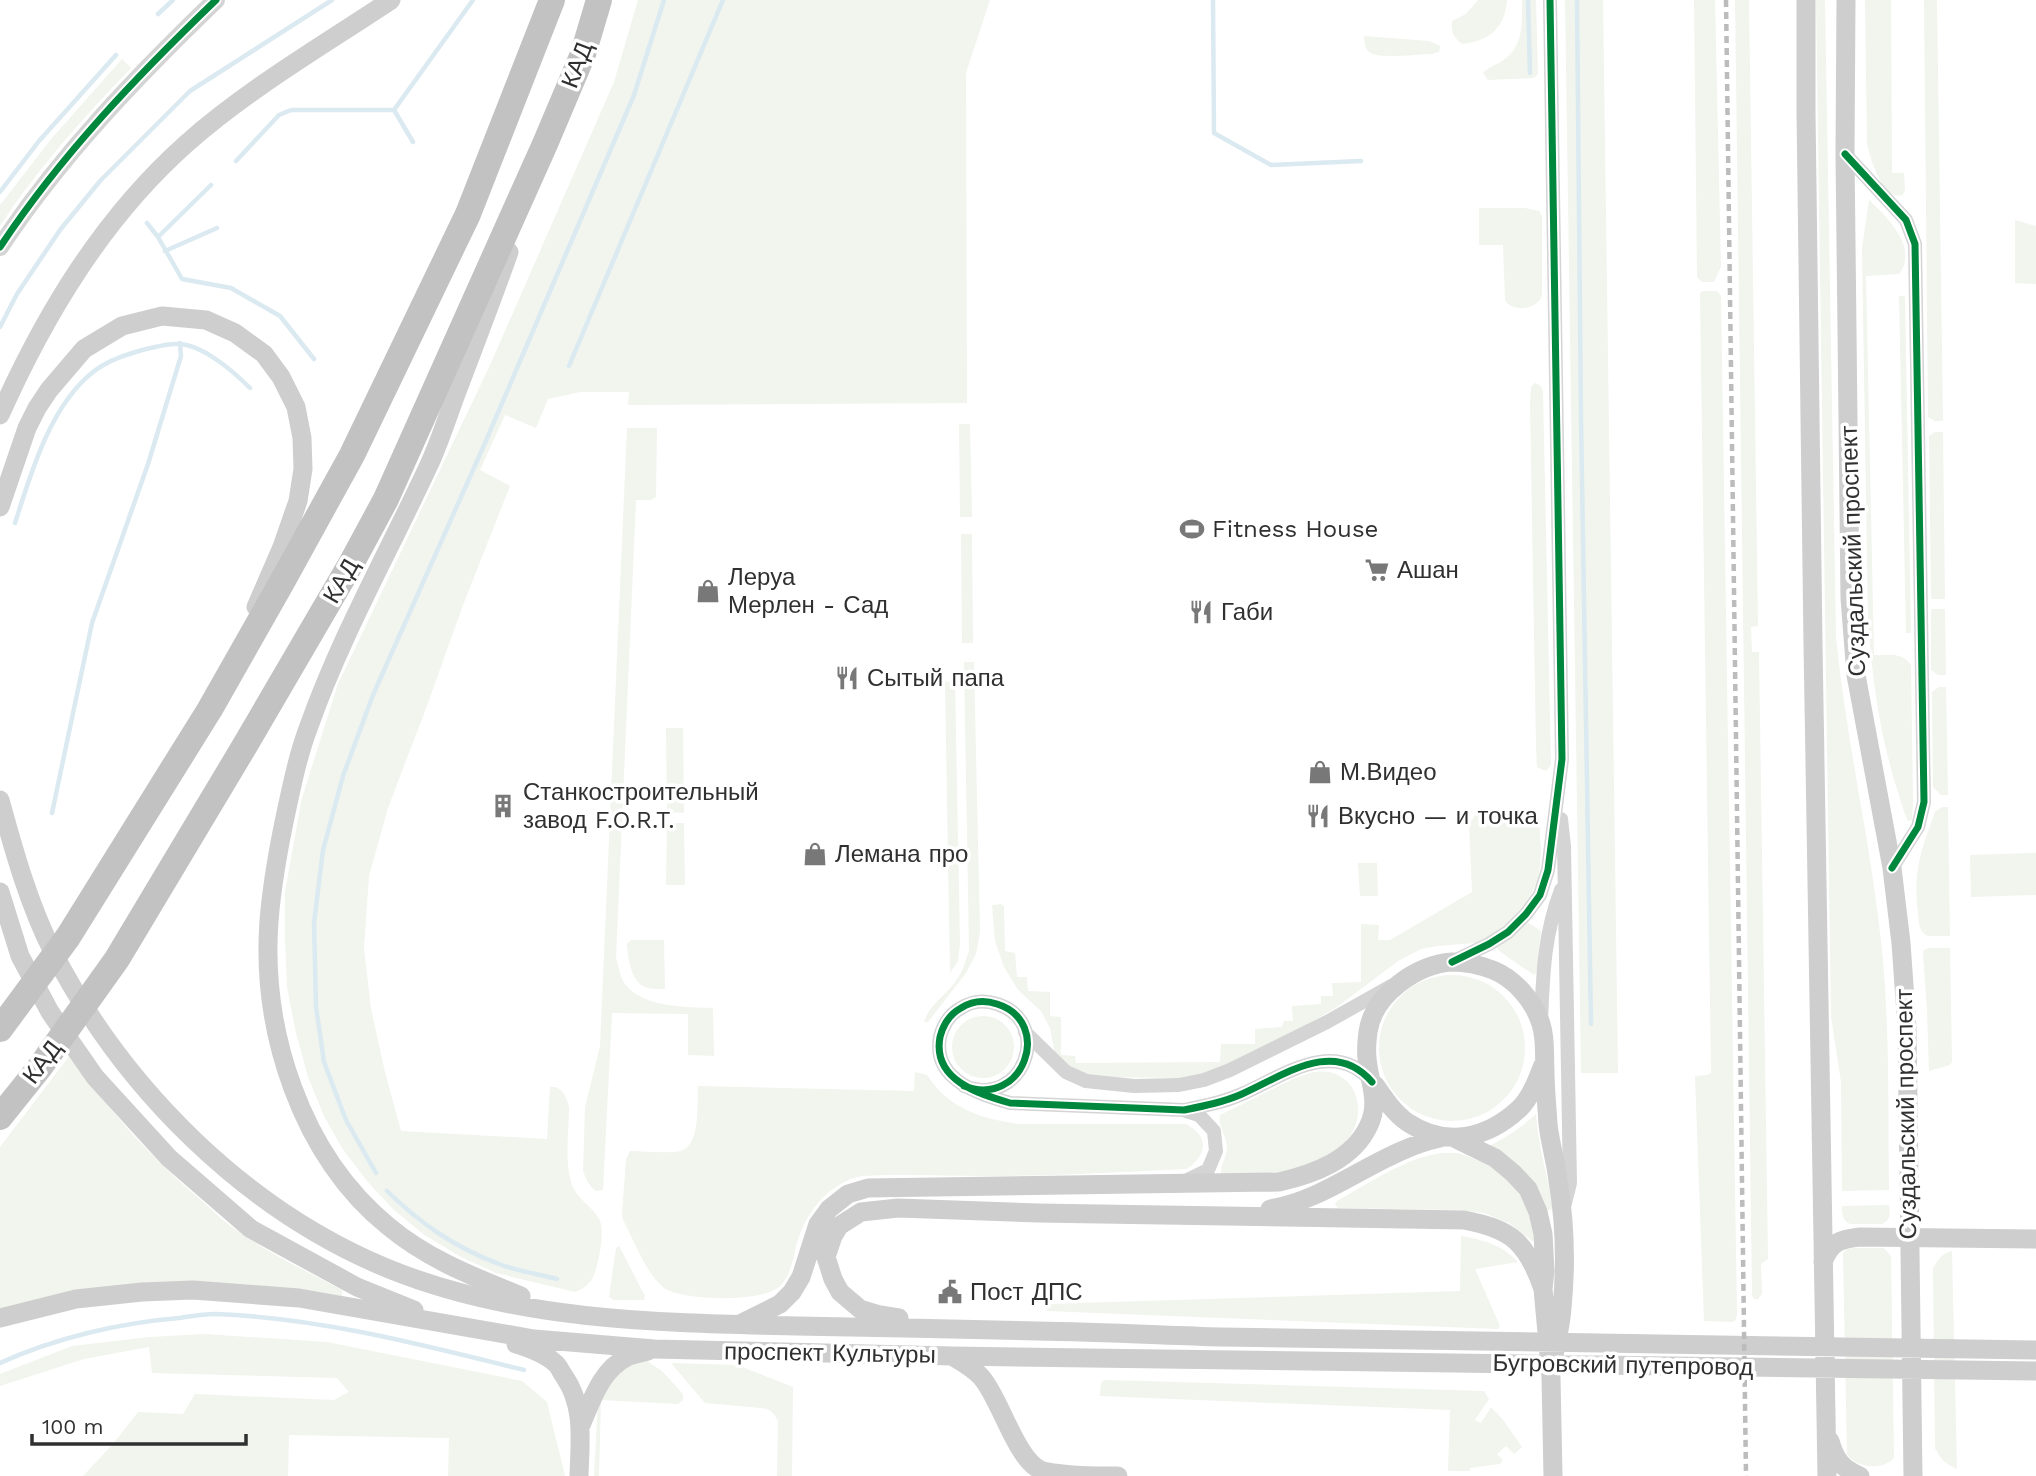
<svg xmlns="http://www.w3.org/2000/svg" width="2036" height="1476" viewBox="0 0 2036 1476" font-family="'Work Sans',sans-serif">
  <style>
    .green { fill: #f1f5ed }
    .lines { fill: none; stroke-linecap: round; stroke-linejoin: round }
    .stream { stroke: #dbe9f1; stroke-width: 4.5 }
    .minor { stroke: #d4d4d4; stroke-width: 14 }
    .tertiary { stroke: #d4d4d4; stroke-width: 18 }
    .secondary { stroke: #cecece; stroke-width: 19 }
    .motorway { stroke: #c2c2c2; stroke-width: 26 }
    .rail { stroke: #bcbcbc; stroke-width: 4.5; stroke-dasharray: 7 5; stroke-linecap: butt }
    .cycleway-casing { stroke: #fff; stroke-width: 11 }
    .cycleway { stroke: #00873e; stroke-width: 7 }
    .labels { text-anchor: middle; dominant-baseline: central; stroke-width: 7; stroke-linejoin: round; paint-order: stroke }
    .street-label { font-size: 24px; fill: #303030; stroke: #fff }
    .poi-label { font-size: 24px; fill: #303030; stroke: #fff; text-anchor: start }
  </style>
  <rect width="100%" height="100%" fill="#fff"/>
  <path class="green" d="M638,0H990L966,73L967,403L628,405L629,392H580L548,399L536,428L505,415L480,470L510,486L463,605L428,703L388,808L369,876L364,948L371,1009L385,1072L401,1131L547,1139L550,1087C561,1085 567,1097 569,1107C569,1129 565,1155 570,1178C573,1198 592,1204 600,1221C605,1233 598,1269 592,1279C587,1286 582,1289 575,1292L496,1273L461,1257L423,1234L393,1209L367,1181L342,1148L324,1116L308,1077L296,1033L287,987L285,939V891L302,798L338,684L491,363L614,82Z
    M1478,0H1507C1505,28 1489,41 1462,44C1453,37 1451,32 1452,21L1466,14Z
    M1522,0H1536L1538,74L1534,78L1488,80L1483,73C1489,67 1495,65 1502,61C1524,47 1522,24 1522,0Z
    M1565,0H1603L1618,1073H1581Z
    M1694,0H1715L1721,267L1714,282H1702L1697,277Z
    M1735,0H1749L1758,626L1751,627L1752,652H1759L1768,1259L1761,1264L1762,1294L1758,1299H1754L1752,1295Z
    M1816,0H1825L1836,637C1846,739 1870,839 1881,941C1890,1024 1888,1108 1889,1190L1842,1191L1841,1082L1831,1017Z
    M1865,0H1891L1892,173H1904L1905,190L1903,195C1882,201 1871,159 1867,144Z
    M1924,0H1937L1943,421H1935L1928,417Z
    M1364,36L1429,41L1440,46L1439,52L1432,54C1417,54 1380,60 1369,52C1364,48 1365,41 1364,36Z
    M122,59L131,68C84,117 37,169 0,226V205L52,138Z
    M1869,200C1888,218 1919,248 1899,274L1866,276L1874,655C1888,656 1902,651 1911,665L1913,802L1912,820L1908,821C1903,811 1900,797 1896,786C1879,731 1872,676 1868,620L1862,248Z
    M1479,208H1525L1539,211L1542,216V295C1538,310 1512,313 1505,300L1503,245H1479Z
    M2015,220L2036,226V284L2015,283Z
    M1702,291H1717L1721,296L1737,1314L1736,1320L1732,1322L1704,1321L1695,1076L1707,1075L1711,1073L1700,294Z
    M1899,296H1905L1911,633H1906Z
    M1535,383L1541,386L1543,392L1551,765L1546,771L1537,767L1536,748L1530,404L1531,387Z
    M959,424H970L972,517H960Z
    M627,428H657L656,497L651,500H636L616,958C619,967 620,977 625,984C643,1008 687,1007 713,1008L714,1056L688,1055V1014L612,1013L603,1190L596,1191C589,1186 586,1179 583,1171L585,1107L600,1046Z
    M1935,432H1943L1945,599H1931L1929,436Z
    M961,534H972L973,643H962Z
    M1931,609H1945L1946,675H1938L1931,670Z
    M964,662H974L980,932L976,954L966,973L928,1022H924C928,1007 942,998 952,986C962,975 965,963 969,950Z
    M955,681L960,944L958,961L950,973L945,682Z
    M1939,687H1946L1948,795H1941L1933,787L1932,692Z
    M666,728H683L684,813L667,812Z
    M1942,807H1948L1950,936H1928C1918,931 1919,923 1918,913C1913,870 1921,851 1935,812Z
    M1522,809L1530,811L1539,820L1541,849L1539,878L1528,900L1509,922L1487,938L1475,943L1437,946L1421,949L1398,961L1337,1007L1284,1038L1225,1066L1188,1078L1085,1077L1064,1066L1055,1054L1050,1028L1041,1011L1018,990L1004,967L995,941L992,905L1001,904L1004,906L1005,951L1015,953L1017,977H1027L1028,991L1050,992V1016L1061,1017V1055L1075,1056L1076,1063L1220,1062L1221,1044H1255V1029L1282,1027L1284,1021H1293L1292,1006L1321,1004V996H1333L1332,983L1361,982V924L1379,925L1378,940H1390L1472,892L1469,824L1477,813L1485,810Z
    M667,823H684L685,885H666Z
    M2036,853V895L1971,897L1970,855Z
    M1358,863H1377L1378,896H1360Z
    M1527,922L1541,931L1538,953V971L1534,975C1526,969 1501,954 1497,948L1498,945Z
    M631,940H664L665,989C660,989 653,989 648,988C631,984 628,959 627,944Z
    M1929,948H1950L1952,1062L1950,1065L1929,1071L1927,1010L1923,954L1924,950Z
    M1379 1048a73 73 0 1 1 146 0a73 73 0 1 1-146 0Z
    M952 1047a31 31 0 1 1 62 0a31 31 0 1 1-62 0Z
    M70,1055C108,1110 151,1158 202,1201C213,1211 223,1221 235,1229C268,1253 306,1271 342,1290V1296L319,1292L235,1285L0,1310V1147Z
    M915,1072L927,1075C949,1109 982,1119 1020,1124H1186C1210,1137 1207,1154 1187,1169C1120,1172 1052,1176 985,1176C951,1176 917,1174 883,1175C875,1176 865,1175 857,1177C824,1187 805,1215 796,1246C793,1259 791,1274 781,1285C766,1303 682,1301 664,1288C646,1274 634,1240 623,1220L622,1214L626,1159L630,1151C643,1151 669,1154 680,1151C701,1146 697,1103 698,1086L914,1091Z
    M1313,1072C1317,1072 1324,1071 1329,1072C1366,1081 1366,1128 1339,1148C1320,1162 1292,1172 1269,1175C1254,1178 1236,1176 1221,1176C1220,1166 1226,1158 1227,1148C1227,1136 1217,1125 1220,1115L1293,1079Z
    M1536,1114C1538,1146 1548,1177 1553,1209L1545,1211L1487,1147C1506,1138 1521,1128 1536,1114Z
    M1442,1153H1458L1491,1165L1522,1192L1530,1208L1536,1240L1532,1241L1509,1223L1484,1213L1460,1210L1338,1208L1335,1204L1337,1201C1370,1183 1404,1158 1442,1153Z
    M1889,1205C1890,1214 1891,1220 1882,1224H1850C1842,1220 1842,1214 1842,1206Z
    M1461,1236C1484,1240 1502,1245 1518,1262L1475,1269L1500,1326L1498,1329L1047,1311L1046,1304L1460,1291Z
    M619,1246L645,1296L644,1300H613L609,1297L616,1248Z
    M1854,1248H1884L1891,1256L1894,1458C1882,1471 1856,1468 1847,1454L1843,1254L1847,1249Z
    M1952,1251L1957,1469C1946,1464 1940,1459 1935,1448L1933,1268C1938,1260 1943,1252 1952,1251Z
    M204,1334L327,1342L522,1381L547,1402L565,1476H448L449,1438L289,1435L288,1476H83L113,1444L138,1412L183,1414L195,1394L334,1400L349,1392L337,1378L152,1373L149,1347L84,1359L0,1386V1374L72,1346L149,1337Z
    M647,1361L662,1371L683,1394V1400L678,1404L601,1400L599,1476H594L598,1402L607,1385L624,1369L634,1364Z
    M671,1363L737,1365L793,1387L792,1476H777L778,1421C773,1412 770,1409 761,1408L705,1403Z
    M1104,1380L1484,1391L1489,1399L1475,1420L1481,1423L1491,1407L1504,1421L1522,1447L1514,1454L1506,1446L1497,1454L1503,1460L1500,1464L1470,1468V1471H1448L1450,1410L1100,1396L1101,1383Z"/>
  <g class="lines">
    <path class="stream" d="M1213,0L1214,133L1271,165L1361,161
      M1528,0L1530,73
      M1577,0L1581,419L1591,1024
      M158,14L173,0
      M394,110L473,0
      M236,161L279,115L291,110H394L413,142
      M0,192L39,141L116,55
      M147,223L158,237L182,279L231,288L280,316L314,359
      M158,237L211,185
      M165,251L217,228
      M0,327L17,294L60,230L100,181L190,91L332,0
      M569,366L723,0
      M15,523C31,473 50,406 93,372C108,360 128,354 146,349C156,347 168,343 178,344C202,344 234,372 250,388
      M52,813L92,623L148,464L181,356L180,343
      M376,1173L346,1120L324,1062L316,1007L314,923L323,850L343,776L373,695L485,443L634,95L664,0
      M387,1191C421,1224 454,1247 499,1264C517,1271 538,1274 557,1279
      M0,1363C55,1338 119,1323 179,1318C191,1316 204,1314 216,1314C321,1318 423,1345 524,1370"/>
    <path class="minor" d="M1845,154L1906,220L1915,244L1924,802L1918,827L1892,868
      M1561,819L1564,846L1570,1183L1564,1207
      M1452,962L1489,944L1508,932L1526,914L1540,895L1548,870L1562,759L1550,0
      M1541,1021C1543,973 1544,935 1561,890
      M1025,1032L1066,1072L1086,1081L1134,1086L1179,1085L1204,1080L1230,1070L1327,1022L1391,986
      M964,1086C1024,1109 1054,1022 997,1004C985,1000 972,1001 961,1008C950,1014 943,1025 940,1037C932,1080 979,1094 1010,1103L1184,1110C1204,1106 1224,1102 1242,1094C1283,1076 1334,1037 1372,1082
      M1185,1181L1208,1170L1216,1151L1214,1131L1199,1115L1186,1111"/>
    <path class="tertiary" d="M0,247C61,155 137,76 216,0"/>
    <path class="secondary" d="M1806,0V112L1813,644L1827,1476
      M1846,0L1845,154L1850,598L1856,675L1892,868L1901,943L1907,1028L1913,1476
      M509,252C492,300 474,347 456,394C447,418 439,444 428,467C388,553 341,636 309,726C299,752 293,780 287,808C279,845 272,883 269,921C261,1031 301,1155 388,1226C427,1259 474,1277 521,1296
      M0,415C45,314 103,218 186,144C248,89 322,46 391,0
      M0,507L27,428L37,408L49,390L84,349L122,326L162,316L206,320L235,333L264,354L281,377L296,407L302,438L303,469L298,501L282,547L256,607
      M0,800C14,851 29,905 53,952C124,1089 245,1210 389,1269C517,1321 660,1323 796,1326C876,1327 957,1329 1037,1331C1098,1332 1159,1335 1221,1337C1492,1342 1764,1345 2036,1350
      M0,892L20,956L50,1012L95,1077L169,1158L251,1229L357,1287L414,1310
      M1375,1085C1384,1098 1394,1113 1407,1122C1446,1148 1487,1139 1520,1108C1531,1097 1537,1080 1543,1065
      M1454,1138L1495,1158L1513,1173L1528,1189L1538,1212L1543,1234L1545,1271L1543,1289L1551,1377L1553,1476
      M1270,1209C1318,1201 1356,1171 1399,1152C1412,1146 1426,1141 1440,1138
      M1823,1262C1831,1242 1840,1239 1860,1237L2036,1239
      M0,1318L76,1299L142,1292L193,1290L299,1298L534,1339L654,1349L952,1356L2036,1371
      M899,1318L880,1315L860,1309L840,1292L833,1279L826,1257L833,1236L839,1226L861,1212L898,1208L1038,1213L1464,1220C1511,1229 1527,1242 1543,1289
      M742,1323L780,1304L792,1292L801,1277L818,1224L829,1209L848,1194L868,1188L1279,1182C1314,1174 1353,1160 1369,1125C1380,1102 1369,1082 1367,1058C1366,1050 1367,1040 1368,1032C1373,995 1417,964 1452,962C1466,962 1480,965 1493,970C1515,979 1534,1001 1541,1024C1546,1039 1544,1055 1545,1071C1545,1089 1547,1106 1548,1124C1550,1143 1556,1162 1558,1181C1565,1222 1566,1267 1562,1308C1561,1324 1557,1340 1554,1355
      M516,1344C529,1348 544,1353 555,1363C559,1366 561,1372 564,1376C585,1406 580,1441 579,1476
      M952,1356C962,1362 975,1369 982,1378C1001,1400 1017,1463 1043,1471C1066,1476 1094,1476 1118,1476
      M581,1425C592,1400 601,1370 627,1357C634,1354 642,1353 648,1351
      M1830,1441C1835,1459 1842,1469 1860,1476"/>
    <path class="motorway" d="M0,1029L68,937L210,709L282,582L352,455L468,214L552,0
      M0,1117L40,1067L117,959L244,747L352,562L386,499L545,144L583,54L599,0"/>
    <path class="rail" d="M1726,0L1746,1476"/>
    <g class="cycleway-casing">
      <path id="cycleway" d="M1845,154L1906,220L1915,244L1924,802L1918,827L1892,868
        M0,247C61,155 137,76 216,0
        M1452,962L1489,944L1508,932L1526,914L1540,895L1548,870L1562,759L1550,0
        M964,1086C1024,1109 1054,1022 997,1004C985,1000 972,1001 961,1008C950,1014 943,1025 940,1037C932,1080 979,1094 1010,1103L1184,1110C1204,1106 1224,1102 1242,1094C1283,1076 1334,1037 1372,1082"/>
    </g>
    <use href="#cycleway" class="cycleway"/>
  </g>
  <defs>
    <g id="stadium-bare" transform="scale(1.89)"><path d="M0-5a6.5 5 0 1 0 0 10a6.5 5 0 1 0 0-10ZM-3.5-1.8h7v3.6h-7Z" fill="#787878" stroke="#fff" stroke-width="2.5" paint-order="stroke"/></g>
    <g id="supermarket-bare" transform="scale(1.89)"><path d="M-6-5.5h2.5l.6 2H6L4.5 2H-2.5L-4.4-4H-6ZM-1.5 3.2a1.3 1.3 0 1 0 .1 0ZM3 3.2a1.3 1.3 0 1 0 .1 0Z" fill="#787878" stroke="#fff" stroke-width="2.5" paint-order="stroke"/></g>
    <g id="shop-bare" transform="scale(1.89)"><path d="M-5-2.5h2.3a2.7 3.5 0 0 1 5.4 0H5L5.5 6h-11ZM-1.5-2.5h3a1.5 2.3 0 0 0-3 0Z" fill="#787878" stroke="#fff" stroke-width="2.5" paint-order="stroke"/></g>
    <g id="restaurant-bare" transform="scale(1.89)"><path d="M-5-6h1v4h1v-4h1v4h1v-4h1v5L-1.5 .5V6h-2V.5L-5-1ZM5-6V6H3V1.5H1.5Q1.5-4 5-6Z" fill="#787878" stroke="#fff" stroke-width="2.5" paint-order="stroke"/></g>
    <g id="building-bare" transform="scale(1.89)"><path d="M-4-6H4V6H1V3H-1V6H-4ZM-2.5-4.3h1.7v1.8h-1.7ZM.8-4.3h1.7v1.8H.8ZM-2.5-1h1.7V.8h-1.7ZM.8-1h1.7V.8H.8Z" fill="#787878" stroke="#fff" stroke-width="2.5" paint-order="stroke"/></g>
    <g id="civic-bare" transform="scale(1.89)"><path d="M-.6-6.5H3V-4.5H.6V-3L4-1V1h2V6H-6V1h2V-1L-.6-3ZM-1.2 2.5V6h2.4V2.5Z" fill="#787878" stroke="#fff" stroke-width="2.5" paint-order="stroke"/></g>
  </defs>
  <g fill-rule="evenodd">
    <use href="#stadium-bare" x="1192" y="529"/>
    <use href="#supermarket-bare" x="1377" y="570"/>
    <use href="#shop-bare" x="708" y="591"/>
    <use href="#restaurant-bare" x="1201" y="612"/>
    <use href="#restaurant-bare" x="847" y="678"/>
    <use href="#shop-bare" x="1320" y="772"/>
    <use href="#building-bare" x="503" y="806"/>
    <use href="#restaurant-bare" x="1318" y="816"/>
    <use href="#shop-bare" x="815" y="854"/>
    <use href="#civic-bare" x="950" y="1292"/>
  </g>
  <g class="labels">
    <g class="street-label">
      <text transform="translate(577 65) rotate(-69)">КАД</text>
      <text transform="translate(1853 551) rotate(-92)">Суздальский проспект</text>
      <text transform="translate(341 581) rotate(-60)">КАД</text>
      <text transform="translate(42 1062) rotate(-53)">КАД</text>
      <text transform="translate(1906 1114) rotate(-91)">Суздальский проспект</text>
      <text transform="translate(830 1353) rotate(1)">проспект Культуры</text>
      <text transform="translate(1623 1365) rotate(1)">Бугровский путепровод</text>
    </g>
    <g class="poi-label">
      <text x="1212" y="529">Fitness House</text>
      <text x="1397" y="570">Ашан</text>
      <text x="728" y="577">Леруа<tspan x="728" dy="28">Мерлен - Сад</tspan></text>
      <text x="1221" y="612">Габи</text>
      <text x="867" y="678">Сытый папа</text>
      <text x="1340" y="772">М.Видео</text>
      <text x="523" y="792">Станкостроительный<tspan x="523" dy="28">завод F.O.R.T.</tspan></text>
      <text x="1338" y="816">Вкусно — и точка</text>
      <text x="835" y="854">Лемана про</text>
      <text x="970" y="1292">Пост ДПС</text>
    </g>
  </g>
  <path d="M32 1434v10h214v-10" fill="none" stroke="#303030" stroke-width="3.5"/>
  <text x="42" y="1434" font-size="21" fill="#303030" stroke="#ffffff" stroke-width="5" paint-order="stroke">100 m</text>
</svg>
